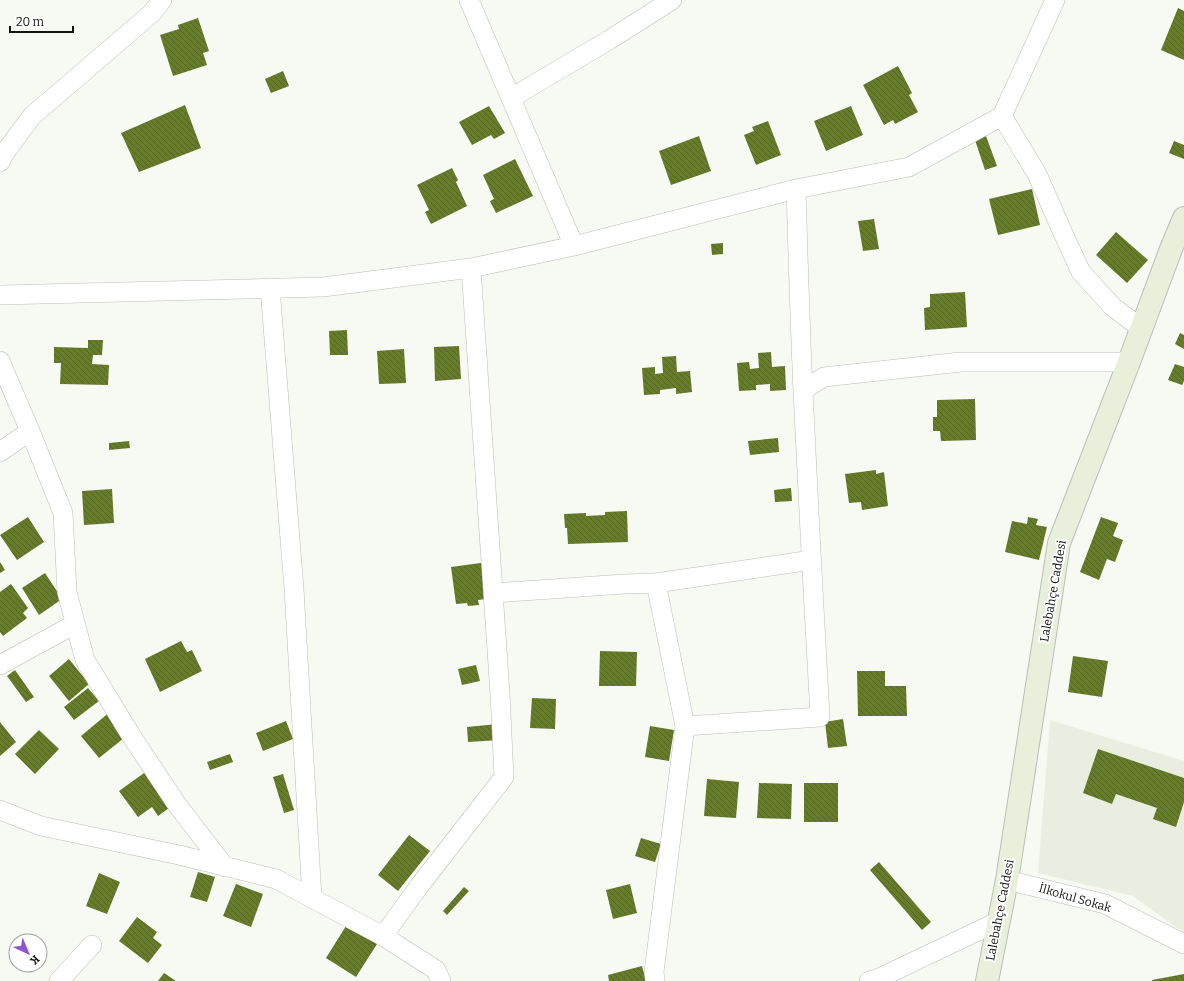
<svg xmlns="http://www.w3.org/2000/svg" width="1184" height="981" viewBox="0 0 1184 981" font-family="Bitter,serif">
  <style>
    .built { fill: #e9eee1 }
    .building { fill: url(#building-back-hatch) }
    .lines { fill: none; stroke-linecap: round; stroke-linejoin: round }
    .street-casing { stroke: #bbbdb7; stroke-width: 20 }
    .secondary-casing { stroke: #bbbdb7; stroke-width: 24 }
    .street { stroke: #fff; stroke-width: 19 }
    .secondary { stroke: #e8efda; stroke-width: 22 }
    .labels { text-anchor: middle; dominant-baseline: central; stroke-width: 4; stroke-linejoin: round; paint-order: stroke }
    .street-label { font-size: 12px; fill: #131411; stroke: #fff }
  </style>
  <defs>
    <pattern id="building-back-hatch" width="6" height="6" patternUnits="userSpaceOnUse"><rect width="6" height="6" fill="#667c2a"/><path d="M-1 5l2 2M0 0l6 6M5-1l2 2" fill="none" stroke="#536423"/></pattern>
  </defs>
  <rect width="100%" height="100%" fill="#f7f9f3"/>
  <path class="built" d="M1050,720L1184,761V933L1133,896L1038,873Z"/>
  <path class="building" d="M1178,8L1184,11V60L1161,50Z
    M198,18L209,51L203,53L207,65L173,76L160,35L179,29L178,25Z
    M898,66L912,93L909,95L918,112L895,124L893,120L884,125L863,85Z
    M283,71L289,86L271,93L265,79Z
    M185,105L201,148L139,172L121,133Z
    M489,106L505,133L494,139L491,135L472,145L459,122Z
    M851,106L863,135L826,151L814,121Z
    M768,121L781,155L756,165L744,135L754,131L752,127Z
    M699,136L711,171L671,185L659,151Z
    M986,136L997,166L985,170L975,140Z
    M1174,141L1184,145V159L1169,153Z
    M515,159L533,196L496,213L490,201L494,199L483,175Z
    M452,168L458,180L456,182L467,206L431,224L425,212L429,210L417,185Z
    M1032,189L1040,225L998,235L989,199Z
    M874,219L879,249L863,251L858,221Z
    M1116,232L1148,260L1127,283L1096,255Z
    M723,243V254L712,255L711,244Z
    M965,292L967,327L925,330L924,308L930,307V294Z
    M347,330L348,355H330L329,331Z
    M1180,333L1184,335V349L1175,344Z
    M88,340H103L102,355H93L92,364L109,365L108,385L60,384L61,363H54V347L88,348Z
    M459,346L461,379L435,381L434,347Z
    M404,349L406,383L379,384L377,351Z
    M771,352L772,367L785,366L786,390L770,391V384L756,385V390L739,391L737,363L749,362L750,369L759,368L758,353Z
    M676,356L677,372L690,371L692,392L676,394V388L660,390V394L644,395L642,368L655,367V374L663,373L662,357Z
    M1175,364L1184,367V381L1182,385L1168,380Z
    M975,399L976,440L941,441L940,431H933V417H937V400Z
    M778,438L779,452L750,455L748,441Z
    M129,441L130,448L109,450V443Z
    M876,470V474L884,472L888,506L862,510L861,502L849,503L845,474Z
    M791,488L792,501L775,502L774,490Z
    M112,489L114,523L84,525L82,491Z
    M627,511L628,542L568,544L567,528H565L564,514L586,513V516L605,515V512Z
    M28,517L44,542L17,560L0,535Z
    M1028,517L1038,519L1036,525L1047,527L1039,560L1005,552L1012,521L1027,524Z
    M1101,517L1118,523L1113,536L1123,540L1115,562L1107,559L1099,580L1080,572Z
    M0,562L5,570L0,573Z
    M488,562L493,598L478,600L479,605L468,606L467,603L456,604L451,567Z
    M45,573L62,599L39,615L22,588Z
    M11,584L28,608L23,613L27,618L3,636L0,632V592Z
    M181,641L187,652L192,650L202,671L160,692L145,659Z
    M600,651L637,652L636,686H599Z
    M1073,656L1108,661L1102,697L1068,692Z
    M69,659L89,684L69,701L49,676Z
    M476,665L480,681L462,685L458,669Z
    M15,670L34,697L26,702L7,676Z
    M857,671H885V686H906L907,716H858Z
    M88,688L99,701L74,720L64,707Z
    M532,698L556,699L555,729L530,728Z
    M111,711L129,734L99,758L81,736Z
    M843,719L847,746L828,748L825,722Z
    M286,721L293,739L263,751L256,733Z
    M0,722L16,742L0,756Z
    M498,724L500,740L468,742L467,727Z
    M650,726L674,730L669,761L645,757Z
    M39,730L59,749L35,774L15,754Z
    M1098,749L1184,778V802L1176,827L1153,819L1157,808L1116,794L1112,804L1083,793Z
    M230,754L233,762L210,770L207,762Z
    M151,768L176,803L158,816L152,807L138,817L119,791Z
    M283,774L294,810L284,813L273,777Z
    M707,779L739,782L736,818L704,816Z
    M759,783L792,784L791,819L757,818Z
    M804,783H838V822H804Z
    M409,835L430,851L398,891L378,875Z
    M641,838L661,844L655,862L635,856Z
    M879,862L931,922L922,930L870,870Z
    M198,872L215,877L207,902L190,897Z
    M99,873L120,882L107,914L86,906Z
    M236,884L263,894L251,927L223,916Z
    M630,884L637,913L613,919L606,890Z
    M464,887L469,891L447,915L443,911Z
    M137,917L157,932L153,938L162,945L148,963L119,941Z
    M346,926L377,944L356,977L326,958Z
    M642,966L646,981H609L608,975Z
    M164,973L176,981H158Z
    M1184,974V981H1152V980Z"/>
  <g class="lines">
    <g class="street-casing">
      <path id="street" d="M469,0L574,246
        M511,98L609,40L672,0
        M1002,116L1037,174L1063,233L1081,272L1113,307L1142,329
        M0,162L6,151L32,116L152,13L162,0
        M796,189C798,256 800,324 803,391C808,500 814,608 820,717L685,726L656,583L812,560
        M270,288L294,589L312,898
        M0,295L323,287L471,268L574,246L796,189L909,167L1002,116L1055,0
        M0,361L30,431L63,513L67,592L85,660L132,737L178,806L225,867
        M803,390L824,377L961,362H1129
        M0,452L30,431
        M494,593L624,584L656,583
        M0,665L75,624
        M0,810L41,826L179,855L276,879L383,936L436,970L441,981
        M1007,880L1105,904L1184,944
        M383,936L420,885L504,777L500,694L471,268
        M59,981L92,945
        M655,981L654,972L685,726
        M869,981L877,979L999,921"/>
    </g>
    <g class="secondary-casing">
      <path id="secondary" d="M987,981L1007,880L1059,543L1129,362L1171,249L1184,218"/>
    </g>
    <use href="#street" class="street"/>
    <use href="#secondary" class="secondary"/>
  </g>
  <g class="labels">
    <g class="street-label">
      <text transform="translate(1053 591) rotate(-80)">Lalebahçe Caddesi</text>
      <text transform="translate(1075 898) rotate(16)">İlkokul Sokak</text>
      <text transform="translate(1000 910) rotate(-79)">Lalebahçe Caddesi</text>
    </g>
  </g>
  <g transform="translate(28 953) rotate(136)"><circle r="19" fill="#ffffff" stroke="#a1a1a0"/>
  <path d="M0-3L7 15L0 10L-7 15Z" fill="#8f57ce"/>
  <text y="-6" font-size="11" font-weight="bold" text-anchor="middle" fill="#131411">K</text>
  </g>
  <path d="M10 26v6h63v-6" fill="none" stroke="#131411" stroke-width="2"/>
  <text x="16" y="26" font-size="12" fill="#131411" stroke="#ffffff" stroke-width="3" paint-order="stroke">20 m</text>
</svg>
